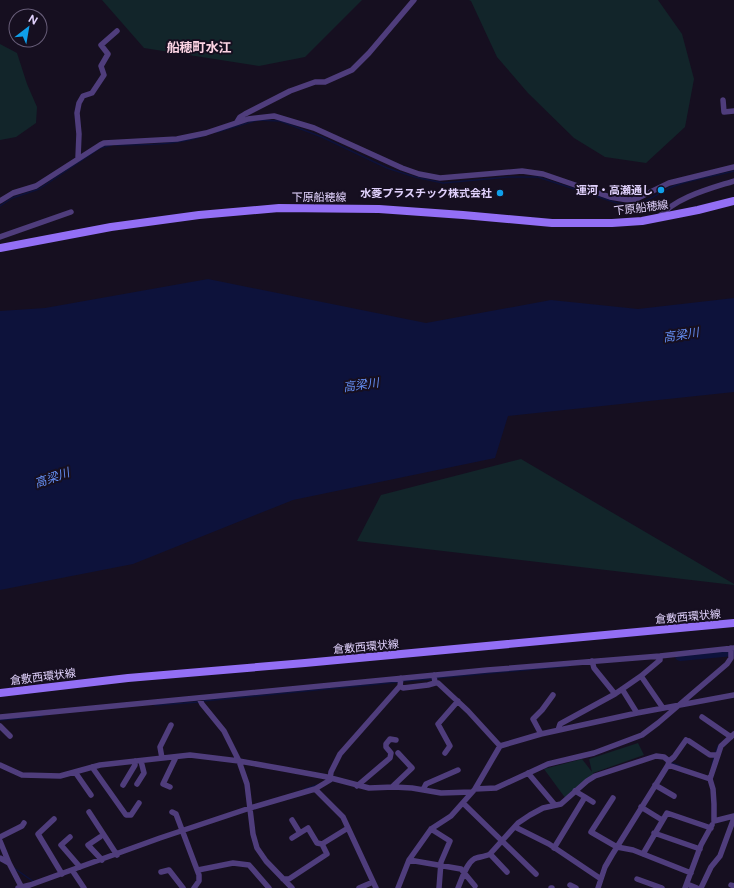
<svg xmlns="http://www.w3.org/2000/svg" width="734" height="888" viewBox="0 0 734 888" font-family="Figtree,'Noto Sans JP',sans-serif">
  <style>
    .green { fill: #12252a }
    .water { fill: #0d123b }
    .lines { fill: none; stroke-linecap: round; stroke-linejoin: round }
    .stream { stroke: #0d123b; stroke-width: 1.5 }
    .river { stroke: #0d123b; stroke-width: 10 }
    .minor { stroke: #4f3d7c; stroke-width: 5.5 }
    .secondary { stroke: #936ff5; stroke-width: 8 }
    .poi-dot { fill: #0f9fea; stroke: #160f20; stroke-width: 1.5 }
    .labels { text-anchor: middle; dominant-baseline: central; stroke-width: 4; stroke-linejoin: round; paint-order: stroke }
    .poi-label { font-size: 11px; font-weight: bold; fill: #e0d1fc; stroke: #160f20; text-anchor: end }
    .street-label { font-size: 11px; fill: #e0d1fc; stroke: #160f20 }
    .water-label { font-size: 12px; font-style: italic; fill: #6690f5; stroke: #160f20 }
    .quarter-label { font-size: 13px; font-weight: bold; fill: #fcd3e3; stroke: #160f20 }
  </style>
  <rect width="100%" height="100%" fill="#160f20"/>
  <path class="green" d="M102,0H362L305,57L259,66L144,48Z
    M469,0H658L682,34L694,79L685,127L646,163L605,157L574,138L528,93L497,57L471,1Z
    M0,44L17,53L27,84L37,107L36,123L16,137L0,140Z
    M521,459L734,584V585L357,541L381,495Z
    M638,743L644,755L593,773L595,777L566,799L544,769L582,759L592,772L589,759Z"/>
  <path class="water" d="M208,279L426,323L551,300L638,309L734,298V392L508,416L495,458L293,500L133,564L0,590V311L45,308Z"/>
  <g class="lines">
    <path class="stream" d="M217,132L258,120L280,121L322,137L387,168L415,177L443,183L508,177H538L617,203C645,208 650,196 674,186C693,179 714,176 734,171
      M116,145C145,145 175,145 203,136
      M0,206L12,198L39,189L100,148L112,145
      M436,678L569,666
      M402,681L432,679
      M203,701L398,682
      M155,705L199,702
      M0,720L42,716
      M715,754L718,746
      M672,763L680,766
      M712,765L714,757
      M305,789L317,785
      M14,868L34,882"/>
    <path class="river" d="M680,656L734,651"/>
    <path class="minor" d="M723,100L724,112L734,111
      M237,122L240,117L245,114L290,91L315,82H325L352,70L369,53L414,0
      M78,158L79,134L77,113L79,103L83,96L92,93L104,75L101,66L108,54L101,45L117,31
      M0,201L13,193L36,186L100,145L104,143L177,139L206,133L248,119L274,116L314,128L402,168L419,174L440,178L522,171L543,174L610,197L628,200L636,199L669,183L734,167
      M658,218C676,197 709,189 734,181
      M0,237L71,212
      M592,661L594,668L615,694
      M434,675L435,683H438L468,711L500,746
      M641,676L663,708
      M400,686L403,688L428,685L435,683
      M622,689L637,713
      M553,695L542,710L533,719L541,734L637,713L734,695
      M199,698L202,704L224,731L239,761L247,784L253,834L257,848L266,861L292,888
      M0,717L487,670L660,656L734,648
      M702,717L731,737
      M0,726L10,736
      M558,730L560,724L615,694L641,676L660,660V656
      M734,734L721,746L710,779L713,789L714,804V821L734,816
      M689,741L710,755H718
      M445,753L450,746L438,724L458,701
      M162,758L160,747L171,725
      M669,761L674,757L686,740
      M0,765L22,775L60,776L100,765L190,755L239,761L284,769L327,777L369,788L394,787L412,788L441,793L472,792
      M92,767L126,815H131L139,803
      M75,772L91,795
      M528,773L555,805
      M137,784L144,773L141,761
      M123,785L135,765V761
      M655,785L674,796
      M357,786L390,758L391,753L386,747V744L390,739L396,740
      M170,787L163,784L176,757
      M392,787L412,768L398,753
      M315,789L343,817L376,888
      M475,789L500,746L541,734
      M423,790L426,784L458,770
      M585,797L593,802
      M613,798L591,832L617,847L633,850L691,873
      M463,803L536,874
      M641,807L662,820
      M89,812L117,855
      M172,812L176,814L199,875V881L194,888
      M54,819L38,834L62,874
      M292,820L300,833
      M515,827L549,844L601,879L598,888
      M431,829L450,841L441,862L439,888
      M654,833L700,849
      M0,837L22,826L24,823
      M70,837L61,845L80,867
      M100,837L88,845L102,860
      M292,838L308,828L317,843L322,844
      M0,841L9,863L22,888
      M554,848L585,797L575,791
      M490,854L507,872
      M643,854L667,813L711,828
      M0,858L9,863
      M409,860L461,869L475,886
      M72,870L84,888
      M198,870L233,863L249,865L269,888
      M161,872L169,870L183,888
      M283,879H289L327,854L322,844L348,828
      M601,879L605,867L612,855L668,765
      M637,879L662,888
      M687,884L697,888
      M570,885L576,888
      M731,885L734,886
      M18,888L30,885L160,838L250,808L315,789L330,780L331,772L340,754L400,686L401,678
      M359,888L373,882
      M398,888L409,860L431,829L451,816L475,789L496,788L548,764L594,753L642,735L658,723L727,664L731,658V648
      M458,888C462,879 466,864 474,859C477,857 485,857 490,854L518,823L530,815L543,808L561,804L587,781L595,776L656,756L664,757L669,761L668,765L710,779
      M551,888H552
      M685,888L701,845L712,825
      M701,888L711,867L720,856L734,818"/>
    <path class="secondary" d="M0,248L111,227L199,215L279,208L379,209L463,215L552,223H612L642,221L698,210L734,201
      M0,693L128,678L305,663L734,623"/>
  </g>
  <g class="poi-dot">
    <circle cx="661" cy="190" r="4"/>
    <circle cx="500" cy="193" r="4"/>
  </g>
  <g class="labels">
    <g class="poi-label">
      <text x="653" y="190">運河・高瀬通し</text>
      <text x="492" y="193">水菱プラスチック株式会社</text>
    </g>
    <g class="street-label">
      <text x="319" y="197">下原船穂線</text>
      <text transform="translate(641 208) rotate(-7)">下原船穂線</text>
      <text transform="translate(688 617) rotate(-5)">倉敷西環状線</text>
      <text transform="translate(366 647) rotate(-5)">倉敷西環状線</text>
      <text transform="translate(43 677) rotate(-7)">倉敷西環状線</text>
    </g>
    <g class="water-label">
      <text transform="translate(681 335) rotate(-9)">高梁川</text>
      <text transform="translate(361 385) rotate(-8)">高梁川</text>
      <text transform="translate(52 478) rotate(-19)">高梁川</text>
    </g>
    <g class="quarter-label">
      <text x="199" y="47">船穂町水江</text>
    </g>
  </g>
  <g transform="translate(28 28) rotate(31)"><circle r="19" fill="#160f20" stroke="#675d78"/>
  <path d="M0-3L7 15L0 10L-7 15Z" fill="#0f9fea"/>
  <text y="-6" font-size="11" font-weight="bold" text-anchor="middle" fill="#e0d1fc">N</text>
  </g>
</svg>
